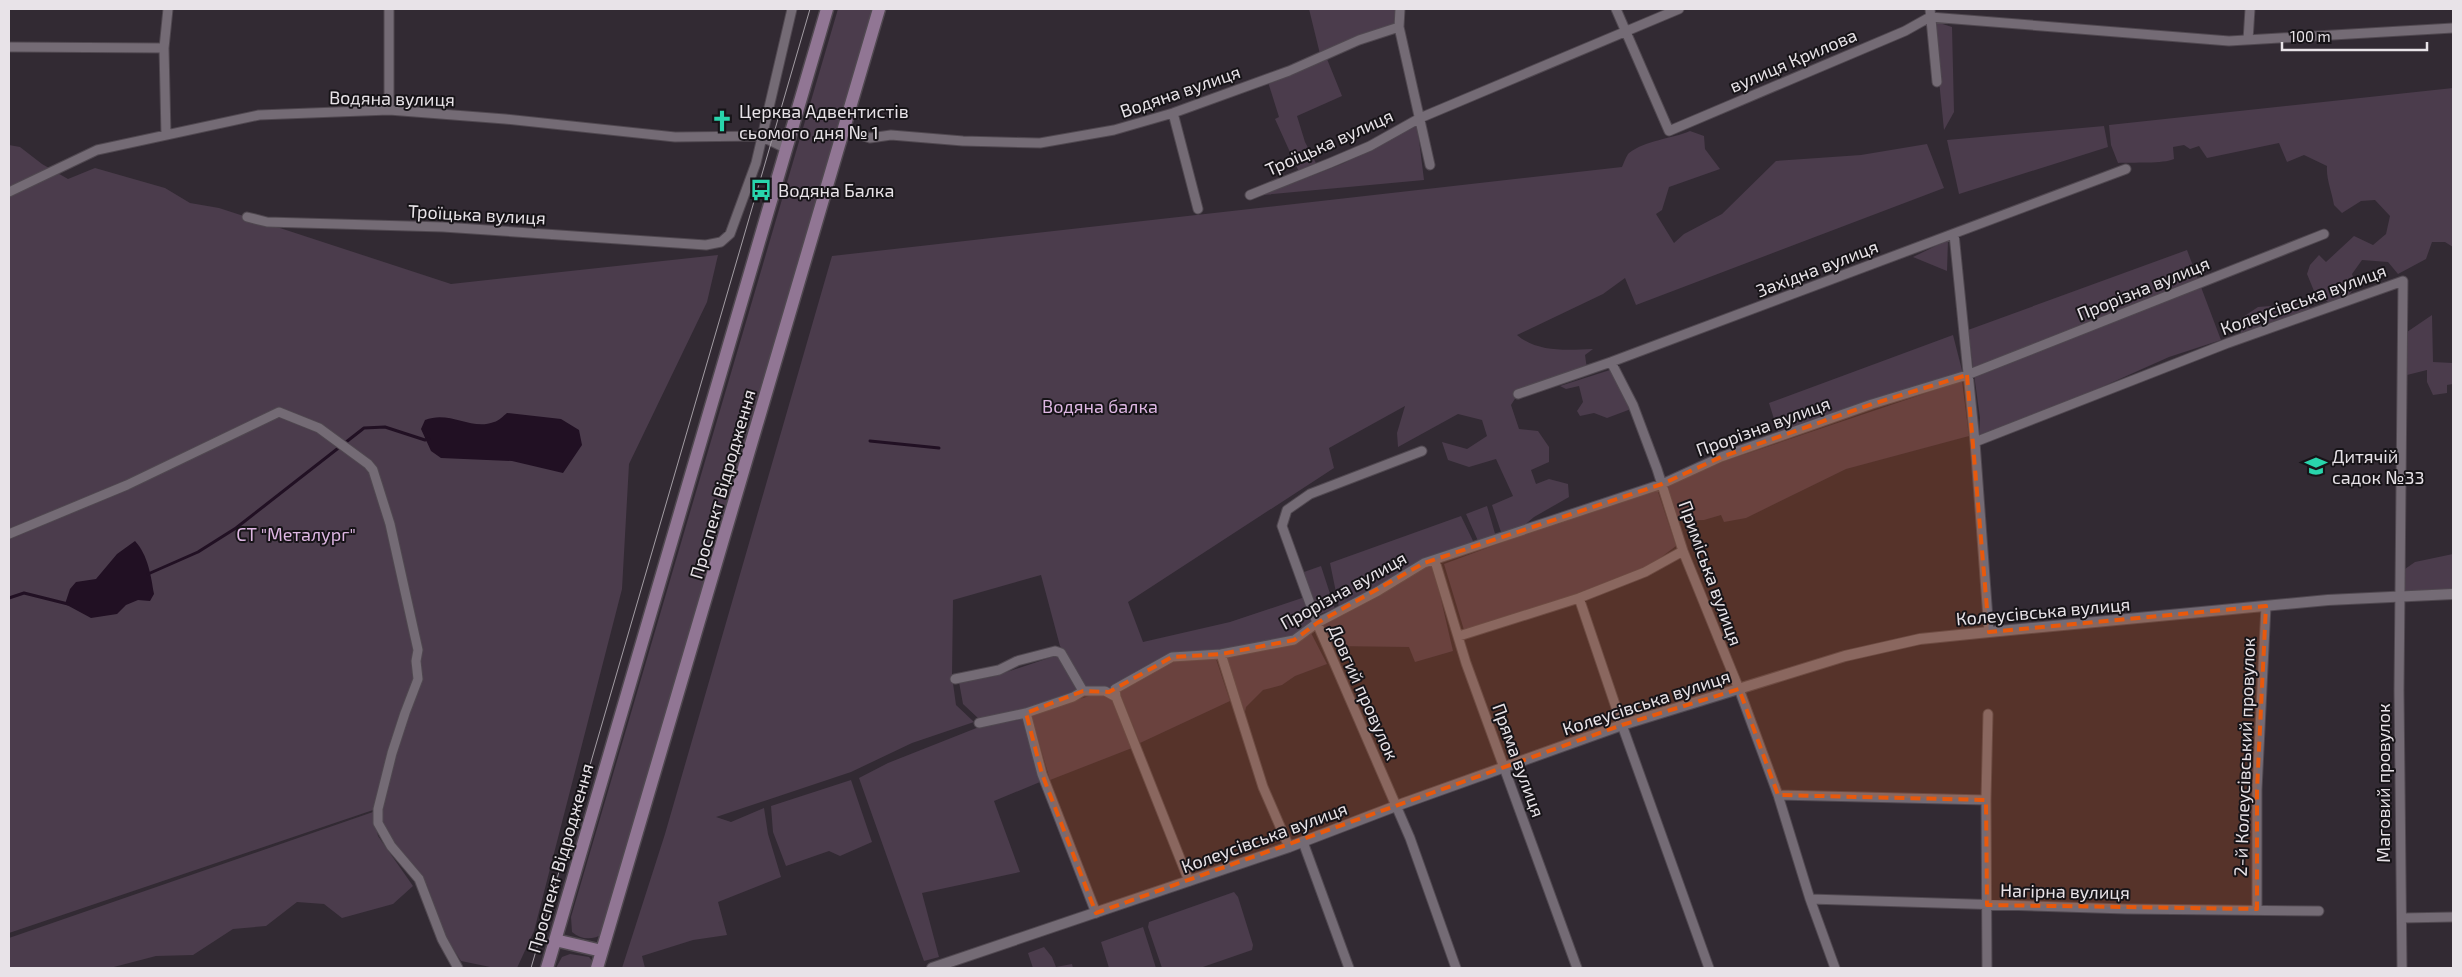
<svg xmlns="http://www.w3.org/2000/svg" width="2462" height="977" viewBox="0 0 2462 977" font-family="'Exo 2',sans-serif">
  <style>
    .green { fill: #4b3c4c }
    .water { fill: #211023 }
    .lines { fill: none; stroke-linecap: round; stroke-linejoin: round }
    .stream { stroke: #211023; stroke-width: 3 }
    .minor-casing { stroke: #504850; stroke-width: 11 }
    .tertiary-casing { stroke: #504850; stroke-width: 12 }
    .secondary-casing { stroke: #504850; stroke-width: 15 }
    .minor { stroke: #746b75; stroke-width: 9 }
    .tertiary { stroke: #746b75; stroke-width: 10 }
    .secondary { stroke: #917694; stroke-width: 12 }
    .tram { stroke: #a39da4; stroke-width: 1 }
    .marked { fill: #e8590c; fill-opacity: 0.2; stroke: #e8590c; stroke-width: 4; stroke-dasharray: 10 6; stroke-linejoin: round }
    .labels { text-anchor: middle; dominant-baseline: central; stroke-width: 4; stroke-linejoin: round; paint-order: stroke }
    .street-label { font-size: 18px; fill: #e8e3e8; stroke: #171418 }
    .poi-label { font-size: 18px; fill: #e8e3e8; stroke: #171418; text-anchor: start }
    .park-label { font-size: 18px; fill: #deb7e3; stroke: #171418 }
  </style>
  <rect width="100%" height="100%" fill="#322a33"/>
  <path class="green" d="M838,9H875L603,934C593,940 581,940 572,932L571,917Z
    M1309,9H1397L1396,26L1320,54Z
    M1933,21L1952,27L1954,112L1944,130Z
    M1327,59L1342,96L1297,116L1305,142L1317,165L1299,172L1275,119L1279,117L1268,82Z
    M2453,88V247L2445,242H2432L2426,259L2398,274L2388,262L2362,260L2352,274L2356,285L2345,301L2328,302L2314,291L2307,274L2310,265L2319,255L2326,262L2354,236L2373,245L2386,234L2390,216L2375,200L2361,201L2342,213L2334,205C2332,192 2326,179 2327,166L2304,155L2287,162L2279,143L2207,158L2199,146L2190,149L2184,145L2173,147L2174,159C2164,164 2132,162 2118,163L2111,145L2109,125Z
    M1417,124L1424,180L1263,195L1344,163Z
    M2104,126L2108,147L1959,194L1947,140Z
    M1690,131L1704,136L1705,149L1720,169L1669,187L1662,210L1656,214L1674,243L1684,234L1722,214L1776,161L1861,155L1927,144L1944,188L1636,305L1625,278L1603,294L1517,335C1538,353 1568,350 1593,349L1585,355L1587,369L1518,394L1511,405L1519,429L1538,431L1549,447V462L1531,470L1536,484L1549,479L1568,484L1569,497L1534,517L1521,528L1502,535L1492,505L1513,496L1496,459L1469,467L1448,460L1442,442L1467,449L1487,436L1482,420L1458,414L1398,447L1397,433L1405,406L1329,448L1334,468L1128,602L1143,642L1230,622L1305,597L1313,622L1293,638L1227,650L1170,653L1111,688L1085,687L1060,646L1041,575L953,600L952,676L956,705L974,722L912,743L851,772L716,817L731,822L764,808L768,834L781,877L718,902L727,935L693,940L642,956L645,968H622L665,834L832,256L1622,167C1624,163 1626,156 1629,153C1646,140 1671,139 1690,131Z
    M9,145L20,147L42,164L68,179L95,168L165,188L190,203L219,208L451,284L718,255L707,302L629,464L622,589L534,931L517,968H495L461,961L445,936L427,885L395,846L381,820L379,808L9,933Z
    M1948,240L1947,271L1913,257Z
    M2187,250L2221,340L2169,357L2086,394L1979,437L1980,418L1968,330Z
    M2304,303L2311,309L2241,334L2240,319L2258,307Z
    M2432,315L2433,362L2453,363V384L2447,385V393L2433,395L2427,382V370L2407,375V332Z
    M1953,335L1963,374L1779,435L1769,403Z
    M1613,369L1631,409L1607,418L1594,413L1580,416L1577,411L1583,402L1579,386L1566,389L1560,386Z
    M1962,381L1969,436L1846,469L1746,518L1724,522L1721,515L1704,520L1677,521L1663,488L1725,461Z
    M1657,489L1676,546L1647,568L1566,598L1464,630L1444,564L1589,510Z
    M1487,506L1496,537L1479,543L1466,514Z
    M1461,516L1475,545L1425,559L1385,586L1339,607L1330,563Z
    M2453,554V591L2403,594L2405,569L2415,562Z
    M1433,565L1453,651L1415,662L1409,647L1333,646L1321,624L1424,567Z
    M1321,566L1335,609L1317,615L1304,572Z
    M1310,631L1327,664L1295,676L1282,685L1263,690L1246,707L1245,712L1224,656Z
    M1058,655L1078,690L1030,708L979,719L963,704L959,682L992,677Z
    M1216,659L1230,701L1140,743L1119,691L1175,660Z
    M1102,694L1114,700L1132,748L1050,780L1031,715L1092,695Z
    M1024,719L1040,782L994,801L1020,872L922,893L939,957L924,961L859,778L888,763L979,727Z
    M851,780L872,842L840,856L829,851L786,866L773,832L771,806Z
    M373,812L378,836L413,886L393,904L342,918L324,904L297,902L266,926L233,929L193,955L156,956L110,968H9V938Z
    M1234,892L1238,897L1253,945L1252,950L1200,968H1162L1148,927L1149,922Z
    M1143,927L1156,968H1109L1101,942Z
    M1044,947L1052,957L1056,967L1072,964L1073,968H1033L1028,953Z
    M570,954L589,957L593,962V968H556L562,957Z"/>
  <path class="water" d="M507,413L561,419L579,430L582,445L563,473L512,461L441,458L431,451L421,429L425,420C450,410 471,431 494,422C499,421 503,416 507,413Z
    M135,541C148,555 151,576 154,594L150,601L138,600L126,605L117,614L91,618L65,604L70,589L76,582L96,579L117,554Z"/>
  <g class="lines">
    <path class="stream" d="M870,441L939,448
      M148,574L198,552L236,528L364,428L385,427L425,440L429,439
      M9,598L24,593L68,604"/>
    <g class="minor-casing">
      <path id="minor" d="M389,9V110
        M1400,9L1399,27L1430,165
        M1616,9L1669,131L1905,31L1930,17
        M1930,9L1937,82
        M1930,17L2229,41L2453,28
        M2248,40L2250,9
        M9,47L164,48
        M1173,113L1198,209
        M843,129L870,138L891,135L963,141L1040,143L1114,130L1173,113L1289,71L1359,40L1399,27
        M166,135L164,48L168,9
        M9,192L97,150L259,115L389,110L505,119L675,137L761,136L785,148
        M1250,195L1330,163L1370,146L1420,118L1679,9
        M247,217L267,222L443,227L706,245L721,242L730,234L756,163L792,9
        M1954,234L1975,442L1989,632
        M1611,362L1633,405L1657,469L1683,551L1739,689L1778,795L1810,899L1835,968
        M1518,394L1611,362L2126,169
        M1975,442L2228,343L2403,281L2399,691L2402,968
        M1422,451L1310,494L1287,510L1282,526L1317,623L1410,838L1456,968
        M9,534L127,485L279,412L319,428L368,464L373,470L390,524L418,650L416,661L418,679L405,713L392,753L378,809V823L391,846L419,879L442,939L458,968
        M1435,561L1466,663L1577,968
        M1579,598L1622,725L1709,968
        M1459,636L1579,598L1645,572L1683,551
        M1221,654L1263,787L1289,847
        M955,679L999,670L1017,661L1055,651L1061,653L1083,691
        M1116,697L1189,881
        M1026,713L1042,774L1096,913
        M979,723L1026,713L1073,697L1083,691H1105L1116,697L1115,689L1172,657L1221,654L1294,640L1317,623L1378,591L1424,563L1662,484L1721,457L1872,404L1967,375L2324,234
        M1778,795L1986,800
        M1303,842L1349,968
        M1810,899L2126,909L2319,911
        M2257,909V790L2266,606
        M2402,918L2453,917
        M1987,968L1986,800L1988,714"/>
    </g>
    <g class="tertiary-casing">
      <path id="tertiary" d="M932,968L1289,847L1396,806L1622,725L1845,656L1920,639L1989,632L2328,600L2453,594"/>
    </g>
    <g class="secondary-casing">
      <path id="secondary" d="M555,940L602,951
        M547,968L827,9
        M597,968L879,9"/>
    </g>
    <use href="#minor" class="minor"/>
    <use href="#tertiary" class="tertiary"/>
    <use href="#secondary" class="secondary"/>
    <path class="tram" d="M531,968L810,9"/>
  </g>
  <path class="marked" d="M1967,375L1989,632L2266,606L2257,790V909L1987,905L1986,800L1778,795L1739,689L1622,725L1096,913L1042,774L1026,713L1083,691L1109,692L1172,657L1221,654L1294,640L1317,623L1424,563L1662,484L1721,457L1872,404Z"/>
  <defs>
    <g id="church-bare" transform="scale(1.725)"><path d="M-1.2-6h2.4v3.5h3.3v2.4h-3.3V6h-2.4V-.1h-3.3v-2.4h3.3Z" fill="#29d5ac" stroke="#171418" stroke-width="2.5" paint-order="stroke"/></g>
    <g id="bus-bare" transform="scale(1.725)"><path d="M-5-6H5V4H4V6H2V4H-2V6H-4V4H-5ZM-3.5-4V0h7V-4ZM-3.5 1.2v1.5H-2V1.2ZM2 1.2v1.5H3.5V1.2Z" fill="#29d5ac" stroke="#171418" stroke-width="2.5" paint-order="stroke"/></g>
    <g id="school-bare" transform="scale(1.725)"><path d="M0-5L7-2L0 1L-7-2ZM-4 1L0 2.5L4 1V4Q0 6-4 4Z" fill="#29d5ac" stroke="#171418" stroke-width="2.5" paint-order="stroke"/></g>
  </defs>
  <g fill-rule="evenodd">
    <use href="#church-bare" x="722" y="121"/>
    <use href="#bus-bare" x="761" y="190"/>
    <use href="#school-bare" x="2316" y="466"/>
  </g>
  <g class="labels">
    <g class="street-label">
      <text transform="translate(1793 60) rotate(-23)">вулиця Крилова</text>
      <text transform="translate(1180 91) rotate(-19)">Водяна вулиця</text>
      <text transform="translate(392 98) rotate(1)">Водяна вулиця</text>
      <text transform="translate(1329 142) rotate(-24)">Троїцька вулиця</text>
      <text transform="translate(477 214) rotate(3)">Троїцька вулиця</text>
      <text transform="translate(1817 268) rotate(-21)">Західна вулиця</text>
      <text transform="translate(2143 288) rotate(-22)">Прорізна вулиця</text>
      <text transform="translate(2303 299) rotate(-20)">Колеусівська вулиця</text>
      <text transform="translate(1763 426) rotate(-20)">Прорізна вулиця</text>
      <text transform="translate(722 484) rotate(-74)">Проспект Відродження</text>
      <text transform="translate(1711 573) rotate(70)">Приміська вулиця</text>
      <text transform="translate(1343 590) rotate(-29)">Прорізна вулиця</text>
      <text transform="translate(2043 611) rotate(-5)">Колеусівська вулиця</text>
      <text transform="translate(1364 692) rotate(66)">Довгий провулок</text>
      <text transform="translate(1646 702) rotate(-18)">Колеусівська вулиця</text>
      <text transform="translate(2244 757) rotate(-88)">2-й Колеусівський провулок</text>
      <text transform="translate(1519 760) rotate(70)">Пряма вулиця</text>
      <text transform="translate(2383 783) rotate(-90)">Маговий провулок</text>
      <text transform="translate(1264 837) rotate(-20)">Колеусівська вулиця</text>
      <text transform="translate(560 858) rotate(-74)">Проспект Відродження</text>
      <text transform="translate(2065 891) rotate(1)">Нагірна вулиця</text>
    </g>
    <g class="poi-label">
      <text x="739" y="111">Церква Адвентистів<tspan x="739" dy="21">сьомого дня № 1</tspan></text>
      <text x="778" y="190">Водяна Балка</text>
      <text x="2332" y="456">Дитячій<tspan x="2332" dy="21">садок №33</tspan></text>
    </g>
    <g class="park-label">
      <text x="1100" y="406">Водяна балка</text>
      <text x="296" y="534">СТ "Металург"</text>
    </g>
  </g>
  <rect width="2462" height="977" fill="none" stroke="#e8e3e8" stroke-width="20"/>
  <path d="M2282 42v8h145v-8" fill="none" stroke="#e8e3e8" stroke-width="2.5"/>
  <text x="2290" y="42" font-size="15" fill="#e8e3e8" stroke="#171418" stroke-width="4" paint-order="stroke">100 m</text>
</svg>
